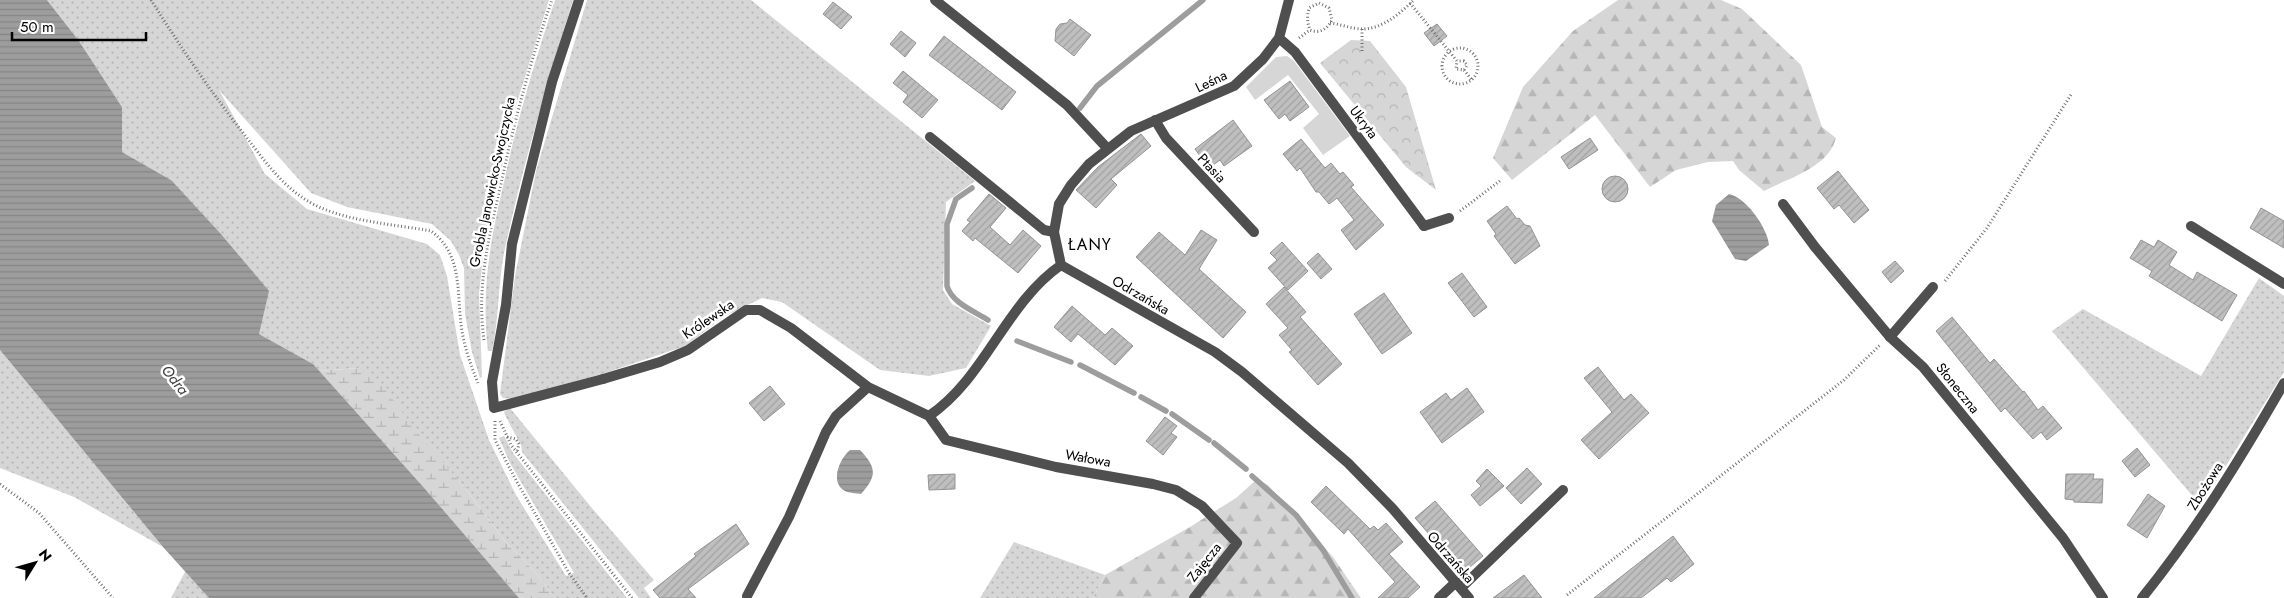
<svg xmlns="http://www.w3.org/2000/svg" width="2284" height="598" viewBox="0 0 2284 598" font-family="Jost,sans-serif">
  <style>
    .grass { fill: url(#grass-dots) }
    .forest { fill: url(#forest-firs) }
    .wetland { fill: url(#wetland-marsh) }
    .park { fill: url(#park-crowns) }
    .garden { fill: #d6d6d6 }
    .water { fill: url(#water-rules) }
    .lines { fill: none; stroke-linecap: round; stroke-linejoin: round }
    .stream { stroke: #9d9d9d; stroke-width: 5.5 }
    .building { fill: url(#building-hatch); stroke: #939393 }
    .path { stroke: #717171; stroke-width: 3; stroke-dasharray: 1 2.5; stroke-linecap: butt }
    .lane { stroke: #4f4f4f; stroke-width: 10 }
    .street { stroke: #4f4f4f; stroke-width: 10 }
    .labels { text-anchor: middle; dominant-baseline: central; stroke-width: 5; stroke-linejoin: round; paint-order: stroke }
    .street-label { font-size: 14px; fill: #000; stroke: #fff }
    .water-label { font-size: 15px; font-style: italic; fill: #3e3e3e; stroke: #fff }
    .quarter-label { font-size: 16px; letter-spacing: 1px; fill: #000; stroke: #fff }
  </style>
  <defs>
    <pattern id="grass-dots" width="8" height="8" patternUnits="userSpaceOnUse" patternTransform="scale(1.25)"><rect width="8" height="8" fill="#d6d6d6"/><path d="M2 2h.1M6 6h.1" fill="none" stroke="#b6b6b6" stroke-width="1.8" stroke-linecap="round"/></pattern>
    <pattern id="forest-firs" width="22" height="20" patternUnits="userSpaceOnUse" patternTransform="scale(1.25)"><rect width="22" height="20" fill="#d6d6d6"/><path d="M5 1l3.5 6h-7zM16 11l3.5 6h-7z" fill="#b6b6b6"/></pattern>
    <pattern id="wetland-marsh" width="20" height="14" patternUnits="userSpaceOnUse" patternTransform="scale(1.25)"><rect width="20" height="14" fill="#d6d6d6"/><path d="M1 5h8M5 5V1M11 12h8M15 12V8" fill="none" stroke="#b6b6b6"/></pattern>
    <pattern id="park-crowns" width="20" height="18" patternUnits="userSpaceOnUse" patternTransform="scale(1.25)"><rect width="20" height="18" fill="#d6d6d6"/><path d="M2 6a3 3 0 1 1 6 0M12 15a3 3 0 1 1 6 0" fill="none" stroke="#b6b6b6"/></pattern>
    <pattern id="water-rules" width="6" height="5" patternUnits="userSpaceOnUse" patternTransform="scale(1.25)"><rect width="6" height="5" fill="#9d9d9d"/><path d="M0 2.5h6" fill="none" stroke="#858585"/></pattern>
    <pattern id="building-hatch" width="6" height="6" patternUnits="userSpaceOnUse" patternTransform="scale(1.25)"><rect width="6" height="6" fill="#bfbfbf"/><path d="M-1 1l2-2M0 6l6-6M5 7l2-2" fill="none" stroke="#a2a2a2"/></pattern>
  </defs>
  <rect width="100%" height="100%" fill="#fff"/>
  <path class="grass" d="M47,0H549L514,112L484,247L479,294L482,377L480,378L472,352L465,314L464,268L459,255L451,241L432,224L347,207L311,193L219,90L265,174L307,209L427,244L440,255L447,276L460,355L489,440L516,495L566,576L574,573L510,463L499,438L504,436L513,453L627,598H555L536,573L505,541L465,488L358,368L319,371L313,364L259,334L171,180L122,152V107L79,41Z
    M555,0H573C547,83 522,168 504,253C498,285 499,319 492,351H488C481,290 490,241 504,182C517,120 535,61 555,0Z
    M587,0H751L975,181L946,202L943,290L952,304L991,326L966,368L929,376L880,370L782,302L762,298L725,316L685,346L605,373L512,399L503,398L500,394L515,276L536,171Z
    M2259,278L2284,296V372L2201,506L2052,331L2083,309L2201,376Z
    M0,350L163,547L74,497L0,468Z
    M510,408L591,507L654,580L644,588L651,598H639L522,452L521,445L505,415L504,412Z
    M1014,542L1105,575L1093,598H980Z
    M186,570L209,598H171Z"/>
  <path class="forest" d="M1618,0H1721L1742,9L1801,65L1822,127L1836,138C1829,167 1789,178 1764,191L1739,170L1733,161L1708,162L1676,170L1650,187L1595,115L1512,180L1493,158L1523,87L1573,31Z
    M1256,480L1268,485L1333,557L1361,598H1093L1105,575L1190,527L1236,498Z"/>
  <path class="wetland" d="M358,368L383,386L416,431L465,488L505,541L536,573L555,598H519L426,490L319,371Z"/>
  <path class="park" d="M1351,40L1370,41L1406,87L1436,190L1406,167L1320,63Z"/>
  <path class="garden" d="M1287,56L1294,61L1350,136L1323,155L1303,128L1319,114L1288,75L1255,100L1246,87L1276,57Z"/>
  <path class="water" d="M0,0H47L79,41L122,107V152L171,180L220,233L269,291L259,334L313,364L426,490L519,598H209L163,547L0,350Z
    M1729,194C1746,197 1768,229 1769,245L1746,261L1735,259L1712,221L1716,205Z
    M850,450H860C877,468 877,476 861,494C856,493 849,493 845,491C829,482 840,458 850,450Z"/>
  <g class="lines">
    <path class="stream" d="M1080,108L1097,86L1203,0
      M972,188L956,199L947,224V286C952,303 974,311 988,320
      M1017,341L1071,362
      M1080,365L1134,393
      M1141,397L1166,411
      M1172,414L1209,440
      M1214,443L1246,469
      M1252,476L1296,515L1323,550L1352,598"/>
  </g>
  <path class="building" d="M833,2L852,17L841,29L823,14Z
    M1070,19L1091,35L1074,56L1055,41L1056,29L1060,24L1067,23Z
    M1437,24L1447,36L1434,46L1424,33Z
    M901,31L916,43L905,57L890,44Z
    M944,36L1016,92L1002,110L929,55Z
    M903,71L938,100L922,118L903,102L908,95L893,83Z
    M1290,81L1309,107L1290,121L1285,114L1279,119L1264,100Z
    M1233,120L1252,146L1224,166L1220,160L1209,168L1195,149Z
    M1141,134L1151,146L1111,179L1117,185L1096,208L1076,190L1098,167Z
    M1590,138L1598,150L1569,169L1561,157Z
    M1301,139L1325,168L1331,163L1340,174L1343,172L1354,185L1351,187L1384,225L1356,250L1341,230L1354,220L1337,198L1329,204L1319,192H1316L1300,168L1297,171L1283,154Z
    M1838,171L1869,210L1854,223L1839,205L1834,209L1817,188Z
    M1602 189a13 13 0 1 1 26 0a13 13 0 1 1-26 0Z
    M989,194L1006,208L990,227L1010,245L1023,230L1041,246L1018,273L975,238L973,241L962,231L970,222L967,220Z
    M1507,206L1517,219L1519,218L1525,225L1530,226L1540,246L1515,264L1494,236L1496,234L1487,221Z
    M2261,208L2284,221V248L2250,228Z
    M1201,230L1217,240L1199,269L1246,312L1223,338L1136,257L1159,232L1185,255Z
    M2141,240L2154,247L2158,240L2177,252L2169,265L2193,280L2197,272L2237,295L2222,321L2149,276L2152,271L2130,258Z
    M1282,242L1308,271L1288,290L1268,268L1277,260L1270,253Z
    M1318,253L1332,269L1321,279L1307,263Z
    M1895,261L1904,271L1891,283L1882,272Z
    M1462,273L1487,307L1474,317L1448,283Z
    M1284,287L1306,312L1300,317L1342,364L1318,385L1289,352L1292,350L1279,335L1288,328L1266,304Z
    M1384,293L1412,333L1382,354L1354,314Z
    M1072,306L1105,335L1112,328L1133,346L1115,365L1078,334L1071,342L1054,327Z
    M1952,317L1990,363L1994,359L2023,392L2024,391L2038,410L2043,406L2062,428L2047,440L2041,432L2033,439L2005,408L2001,412L1936,331Z
    M1598,367L1624,400L1631,394L1649,413L1599,459L1581,440L1612,412L1584,378Z
    M770,386L785,404L764,421L749,403Z
    M1467,388L1484,412L1442,443L1420,412L1446,393L1451,400Z
    M1165,417L1177,426L1171,433L1177,437L1163,455L1146,441Z
    M2137,448L2150,465L2135,477L2122,461Z
    M1527,468L1542,484L1521,504L1506,488Z
    M1487,469L1504,486L1480,506L1471,495L1481,486L1476,481Z
    M955,474V489L929,490L928,475Z
    M2066,474H2094L2093,479H2103L2102,503L2074,502V500L2065,499Z
    M1326,486L1370,529L1374,526L1378,530L1386,523L1403,542L1389,554L1420,587L1408,598H1378L1395,582L1348,529L1344,534L1311,502Z
    M2148,494L2165,506L2147,538L2127,525Z
    M1435,501L1483,556L1463,573L1415,518Z
    M736,524L749,544L688,589L696,598H660L653,590L696,556L694,554Z
    M1673,536L1694,564L1671,582L1667,578L1641,598H1594Z
    M1524,575L1542,598H1493Z"/>
  <g class="lines">
    <path class="path" d="M151,0C180,46 210,91 244,134C264,160 283,188 313,204C348,222 393,224 431,231C464,255 456,295 462,331C465,349 471,366 478,383
      M1319,3L1329,8L1332,20C1327,29 1320,34 1310,30C1307,22 1307,17 1309,8Z
      M1410,3L1457,61L1456,69L1464,70L1467,65L1464,61H1457
      M1330,23C1340,24 1352,29 1362,29C1383,29 1400,13 1414,0
      M1362,29V52
      M1299,38L1310,30
      M1442 66a18 18 0 1 1 36 0a18 18 0 1 1-36 0Z
      M1464,70L1471,79
      M1460,211L1501,180
      M1945,281L1987,228L2072,93
      M484,340C476,285 490,232 502,179C515,119 531,58 552,0
      M495,421V440L517,482L569,573L587,598
      M500,421L511,445L632,598
      M507,437L516,439L519,444L517,452
      M0,484L39,513L113,598
      M1567,595L1844,380L1881,344"/>
    <path class="lane" d="M579,0L552,82L512,244L506,305L492,382L494,408L603,379
      M930,137L1044,230L1054,232
      M1424,226L1449,218
      M2191,226L2284,284
      M1890,337L1933,287
      M1461,588L1563,490
      M1439,598L1456,582"/>
    <path class="street" d="M935,0L1067,105L1107,148
      M1289,0L1279,38L1263,59L1234,86L1131,131L1089,164L1071,185L1059,204L1054,232L1061,265L1215,352L1242,372L1348,463L1393,509L1469,598
      M1279,38L1295,52L1424,226
      M1155,120L1166,138L1254,232
      M1783,204L1815,247L1890,337L1923,367L2063,538L2103,598
      M603,379L660,362L688,350L746,310H760L791,328L868,387L929,416C986,377 1005,304 1061,265
      M929,416L946,440L1056,467L1153,484L1176,490L1202,506L1237,543L1194,598
      M747,596L789,517L826,432L836,416L868,387
      M2142,598C2196,531 2241,458 2284,383"/>
  </g>
  <g class="labels">
    <g class="street-label">
      <text transform="translate(1211 81) rotate(-26)">Leśna</text>
      <text transform="translate(1364 122) rotate(53)">Ukryta</text>
      <text transform="translate(1212 168) rotate(47)">Ptasia</text>
      <text transform="translate(492 182) rotate(-78)">Grobla Janowicko-Swojczycka</text>
      <text transform="translate(1141 295) rotate(30)">Odrzańska</text>
      <text transform="translate(708 319) rotate(-34)">Królewska</text>
      <text transform="translate(1958 388) rotate(51)">Słoneczna</text>
      <text transform="translate(1088 458) rotate(10)">Wałowa</text>
      <text transform="translate(2205 486) rotate(-58)">Zbożowa</text>
      <text transform="translate(1451 557) rotate(49)">Odrzańska</text>
      <text transform="translate(1204 562) rotate(-52)">Zajęcza</text>
    </g>
    <g class="water-label">
      <text transform="translate(175 380) rotate(51)">Odra</text>
    </g>
    <g class="quarter-label">
      <text x="1090" y="244">ŁANY</text>
    </g>
  </g>
  <g transform="translate(35 563) rotate(53)" stroke="#ffffff" stroke-width="4" paint-order="stroke">
  <path d="M0-4L9 19L0 12L-9 19Z" fill="#000000"/>
  <text y="-8" font-size="14" font-weight="bold" text-anchor="middle" fill="#000000">N</text>
  </g>
  <path d="M12 32v8h134v-8" fill="none" stroke="#000000" stroke-width="2.5"/>
  <text x="20" y="32" font-size="15" fill="#000000" stroke="#ffffff" stroke-width="4" paint-order="stroke">50 m</text>
</svg>
